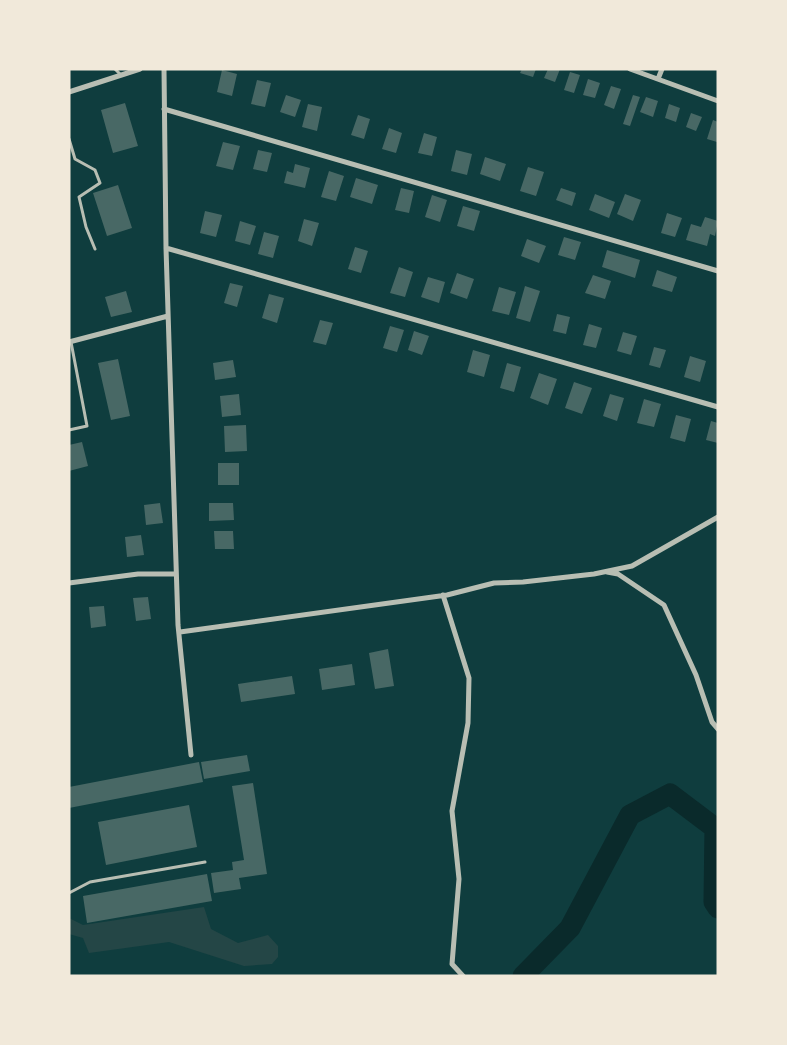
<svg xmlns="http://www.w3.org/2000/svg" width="787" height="1045" viewBox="0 0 787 1045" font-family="Barlow,sans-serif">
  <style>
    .green { fill: #244646 }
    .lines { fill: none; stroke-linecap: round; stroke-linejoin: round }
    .river { stroke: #0a2a2b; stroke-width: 21 }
    .building { fill: #486865 }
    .service { stroke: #b8beb3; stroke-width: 3 }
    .minor { stroke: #b8beb3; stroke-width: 5 }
  </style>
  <rect width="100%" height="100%" fill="#0f3d3e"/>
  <path class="green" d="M204,907L211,929L238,943L268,935L278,946V957L272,964L244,966L169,942L89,953L83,938L69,934V918L83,925Z"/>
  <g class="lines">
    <path class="river" d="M523,976L570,928L630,815L670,794L715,828L714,902L718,908"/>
  </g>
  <path class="building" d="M522,69H536L533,77L520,73Z
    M548,69H560L555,82L544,78Z
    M222,70L237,74L232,96L217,92Z
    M570,72L580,75L574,93L564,90Z
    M588,79L600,83L595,98L583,95Z
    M257,80L271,83L265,107L251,104Z
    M611,86L621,89L614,109L604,105Z
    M286,95L301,100L295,117L280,112Z
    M633,95L640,97L630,126L623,124Z
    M646,97L658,101L653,117L640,112Z
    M125,103L138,146L113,153L101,110Z
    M308,104L322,107L317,131L302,127Z
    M669,104L680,108L676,122L665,118Z
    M691,113L702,117L696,131L686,127Z
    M358,115L370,119L364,139L351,135Z
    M713,120L718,122L717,142L707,139Z
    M389,128L402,133L396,153L382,149Z
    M424,133L437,137L432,156L418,153Z
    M223,142L240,146L233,170L216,166Z
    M258,150L272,153L267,172L253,169Z
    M456,150L472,154L467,175L451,171Z
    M485,157L506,164L500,181L480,174Z
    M295,164L310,168L305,188L284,183L287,171L293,173Z
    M528,167L544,172L536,196L520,191Z
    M329,171L344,176L336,201L321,197Z
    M356,178L378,185L372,204L350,197Z
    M118,185L132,228L107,236L93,193Z
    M401,188L414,191L409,213L395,210Z
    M561,188L576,193L572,206L556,200Z
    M595,194L615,202L609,218L589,210Z
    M625,194L641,200L633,221L617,214Z
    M432,195L447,200L440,222L425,217Z
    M463,206L480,211L474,231L457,226Z
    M205,211L222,215L216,237L200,233Z
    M667,213L682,218L675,237L661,233Z
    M705,217L718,221L715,236L710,234L707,246L686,240L691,224L701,227Z
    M304,219L319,223L312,246L298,241Z
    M240,221L256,226L250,245L235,241Z
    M264,232L279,236L273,258L258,254Z
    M564,237L581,242L575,260L558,255Z
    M527,239L546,246L539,263L521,256Z
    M355,247L368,251L361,273L348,269Z
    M607,250L640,260L635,278L602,267Z
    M399,267L413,272L405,297L390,293Z
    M657,270L677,277L672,292L652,286Z
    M457,273L474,279L467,299L450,293Z
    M593,275L611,281L605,299L585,293Z
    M428,277L445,282L439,303L421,297Z
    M230,283L243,286L237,307L224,303Z
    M525,286L540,291L530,322L516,318Z
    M499,287L516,292L509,315L492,311Z
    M126,291L132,312L111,317L105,297Z
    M269,294L284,298L277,323L262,318Z
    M557,314L570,317L566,334L553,331Z
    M320,320L333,323L326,345L313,342Z
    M589,324L602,328L596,348L583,345Z
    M390,326L404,330L397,352L383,348Z
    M414,331L429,336L422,355L408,350Z
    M623,332L637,336L631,355L617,351Z
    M654,347L666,350L660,368L649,365Z
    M473,350L490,355L484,377L467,372Z
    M690,356L706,361L700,382L684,377Z
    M118,359L130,416L111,420L98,363Z
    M233,360L236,377L215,380L213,363Z
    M507,363L521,367L514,392L500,388Z
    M539,373L557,379L548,405L530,398Z
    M574,382L592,388L582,414L565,408Z
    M239,394L241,415L222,417L220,396Z
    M610,394L624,398L617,421L603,416Z
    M644,399L661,404L654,427L637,423Z
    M676,415L691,419L685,442L670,438Z
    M711,421L718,423V443L706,440Z
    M246,425L247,451L225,452L224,426Z
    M82,442L88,466L69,471V445Z
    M218,463H239V485H218Z
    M160,503L163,523L146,525L144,505Z
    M209,503H233L234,520L209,521Z
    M214,531H233L234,549H215Z
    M141,535L144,555L127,557L125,537Z
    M148,597L151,619L136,621L133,598Z
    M104,606L106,626L91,628L89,607Z
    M388,649L394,686L375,689L369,653Z
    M352,664L355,685L322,690L319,669Z
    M292,676L295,694L241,702L238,684Z
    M247,755L250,771L204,779L201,762Z
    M199,762L203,782L69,808V787Z
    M253,783L267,874L239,878L241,889L214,893L211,873L233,870L232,862L244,860L232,786Z
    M189,805L197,847L106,865L98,822Z
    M207,874L212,901L87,923L83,896Z"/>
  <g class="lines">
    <path class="service" d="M115,69L121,75
      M69,139L75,159L95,170L100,183L79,197L86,227L95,249
      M69,430L87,426L71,342
      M69,893L90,882L205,862"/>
    <path class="minor" d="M164,69L166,248L178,625L191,755
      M630,69L718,101
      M658,79L662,69
      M69,92L140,69
      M164,109L718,271
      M166,248L718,407
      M69,342L168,316
      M607,572L618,574L664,605L696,675L712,722L718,729
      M69,583L138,574H176
      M443,595L469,678L468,723L452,811L459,879L452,964L463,976
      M180,632L447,595L494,583L523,582L594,574L632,566L718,517"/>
  </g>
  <rect width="787" height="1045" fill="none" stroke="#f1e9da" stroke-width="141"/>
</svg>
